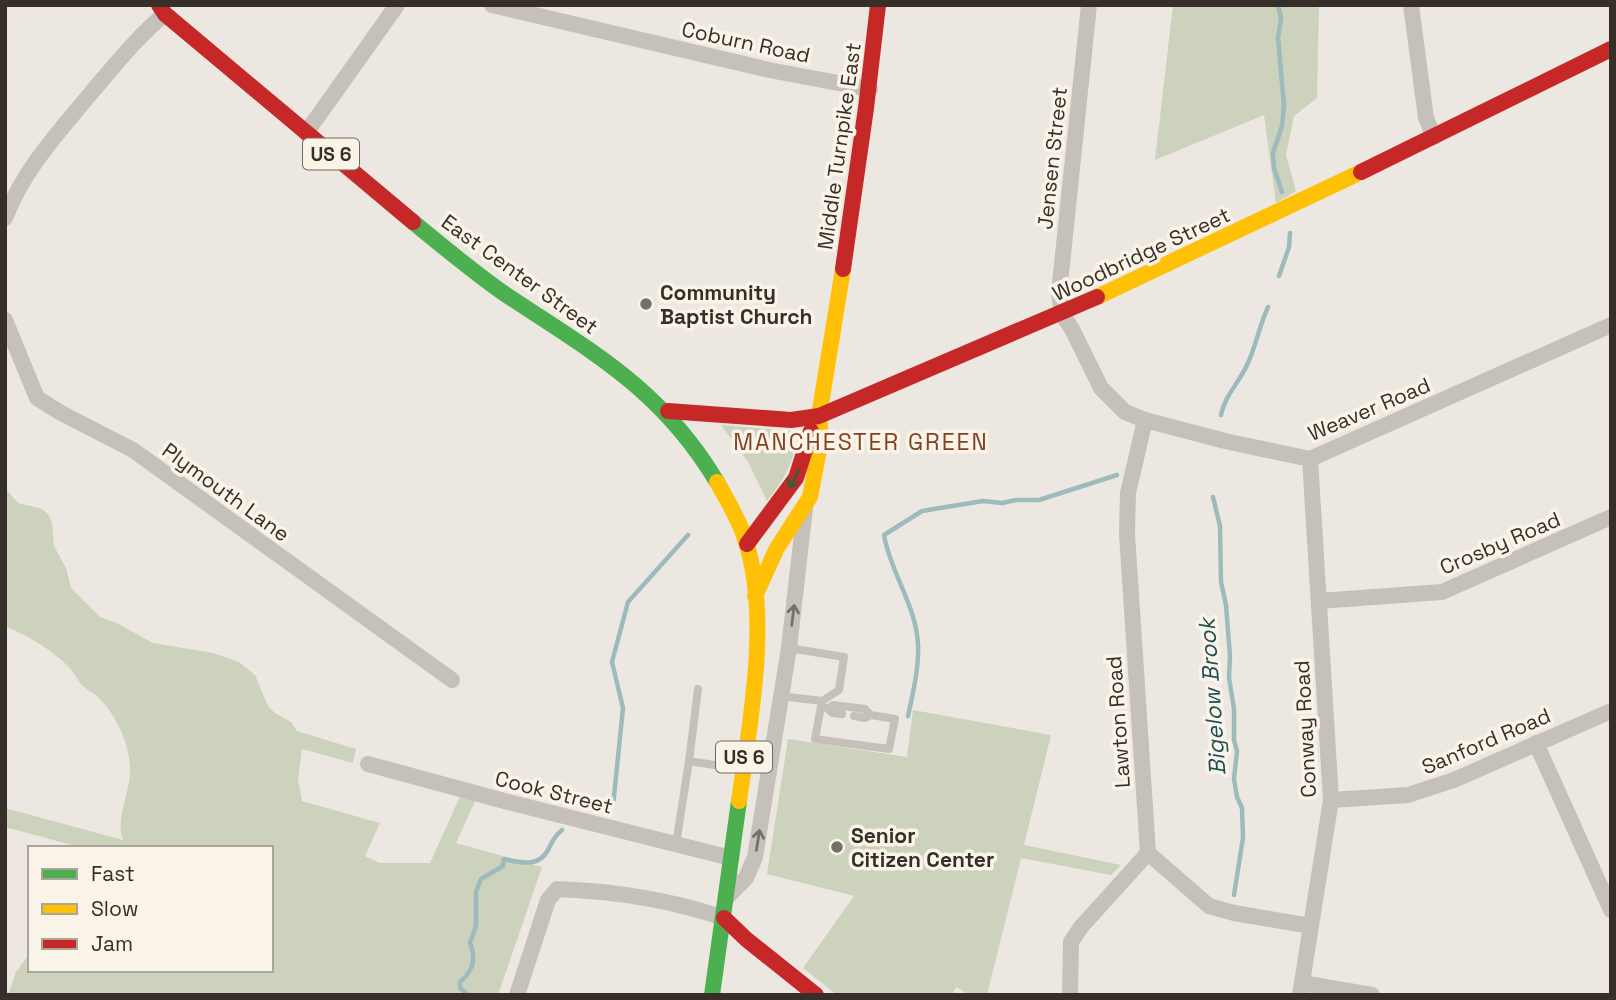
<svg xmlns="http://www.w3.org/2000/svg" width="1616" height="1000" viewBox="0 0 1616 1000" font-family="'Space Grotesk',sans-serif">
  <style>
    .green { fill: #ccd2bb }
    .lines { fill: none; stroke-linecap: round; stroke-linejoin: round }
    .stream { stroke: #9dbbbd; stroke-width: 4.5 }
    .lane { stroke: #c5c0ba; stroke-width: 8 }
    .street { stroke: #c5c0ba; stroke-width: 16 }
    .fast { stroke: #4caf50; stroke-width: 16 }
    .slow { stroke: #ffc107; stroke-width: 16 }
    .jam { stroke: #c62828; stroke-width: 16 }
    .oneway { stroke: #3e5b36 }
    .oneway2 { stroke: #76706a }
    .poi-dot { fill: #766f69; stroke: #f9f3e8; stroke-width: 2.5 }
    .labels { text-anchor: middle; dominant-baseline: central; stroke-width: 7; stroke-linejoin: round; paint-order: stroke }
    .shield { fill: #f9f3e8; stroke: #706962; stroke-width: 2 }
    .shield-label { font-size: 19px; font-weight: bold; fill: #362e28 }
    .street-label { font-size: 21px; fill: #362e28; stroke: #f9f3e8 }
    .poi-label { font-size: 21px; font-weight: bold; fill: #362e28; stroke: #f9f3e8; text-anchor: start }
    .neighbourhood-label { font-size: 23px; letter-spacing: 2px; fill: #834123; stroke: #f9f3e8 }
    .water-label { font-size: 23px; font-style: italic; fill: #1e4f57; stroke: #f9f3e8 }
  </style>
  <rect width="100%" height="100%" fill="#ece8e1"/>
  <path class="green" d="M1173,5H1319L1317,98L1294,116L1286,155L1296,191L1276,203L1264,115L1155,160Z
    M721,425L789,431L794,434C799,458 781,483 767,501L748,462Z
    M5,488L18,503L42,509L48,514L52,523L54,546L66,568L71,588L100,617L117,623L153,643L213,653L239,662L255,675L268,706L275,713L291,722L297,731L356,749L353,763L302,749L298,779L302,801L380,823L365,856L380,863H430L462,792L477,797L456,843L542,867L498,995H8L16,972L30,953V970H271V848H83L5,827V808L123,840C115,817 130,794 130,771C130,744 117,716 98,697C93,692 86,690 81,684C77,679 74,672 69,667C51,649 28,636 5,626Z
    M913,710L1051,735L1024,845L1121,865L1111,875L1021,858L987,995H970L956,987L952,995H837L803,968L854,896L767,874L788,739L907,757Z"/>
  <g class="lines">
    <path class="stream" d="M1278,5L1281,18L1278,38L1284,105L1282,126L1273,153L1274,168L1282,192
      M1279,276L1289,247L1290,233
      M1221,415C1225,395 1239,383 1247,365C1256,347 1259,326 1268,307
      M1213,497L1220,526L1221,582L1226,605L1230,656L1229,678L1234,709V740L1237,751L1234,779L1237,797L1242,808L1243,838L1234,895
      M908,716C913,693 919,668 918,645C917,607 890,572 884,535L922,511L983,501L1002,503L1016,500H1039L1117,475
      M613,806L623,708L612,662L628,602L688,535
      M468,995L460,988V982C474,970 476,959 470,943L476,926V892L481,879L503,866L504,859C521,863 540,868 549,848C553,840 555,836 562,830"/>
    <path class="lane" d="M698,689L689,761L740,769
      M780,696L822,701L839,690L844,657L789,648
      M822,701L815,739L889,749L895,719L871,715L865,718L854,716
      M827,708L832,713L842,714
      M829,708L833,705L865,709L871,715
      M676,844L689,761"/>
    <path class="street" d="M492,5L769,70L870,89
      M1089,5L1059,293L1062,314L1072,329L1101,388L1125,412L1145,420L1225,441L1310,459L1611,325
      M1411,5L1426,118L1434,137
      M306,133L397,5
      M5,218C24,169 58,133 91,93C115,65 137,37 165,14
      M5,320L37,398L61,413L133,450L452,680
      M1319,601L1442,592L1611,517
      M1536,743L1611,910
      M368,764L508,802L731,858
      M1331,800L1408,795L1454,780L1611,711
      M1148,853L1209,906L1234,913L1311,926
      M727,897L746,878L755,857L789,648L805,508
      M1302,983L1372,995
      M517,995L548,900L557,889C612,891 671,900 724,918
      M1070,995L1071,942L1081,927L1148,853L1127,534L1128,493L1145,420
      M1300,995L1331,800L1310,459"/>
    <path class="fast" d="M413,222C442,246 471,270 502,292C590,351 660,387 717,482
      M712,995L739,801"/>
    <path class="slow" d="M1097,297L1361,172
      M717,482C727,500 739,519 745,539C771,616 750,722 739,801
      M755,596L777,548L810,497L821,440L819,416L843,269"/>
    <path class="jam" d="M159,5L165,14L413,222
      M1361,172L1611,49
      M843,269L866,108L878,5
      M668,411L791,420L819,416L1097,297
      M747,544L796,478L811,431
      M724,918L746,939L816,995"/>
  </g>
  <defs><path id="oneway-shaft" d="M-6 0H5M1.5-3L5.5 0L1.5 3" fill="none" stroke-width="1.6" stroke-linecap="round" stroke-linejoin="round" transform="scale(1.75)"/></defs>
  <use class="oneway" href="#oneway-shaft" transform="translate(794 479) rotate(118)"/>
  <g class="oneway2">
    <use href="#oneway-shaft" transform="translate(793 615) rotate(-83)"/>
    <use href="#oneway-shaft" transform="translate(758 840) rotate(-81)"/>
  </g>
  <g class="poi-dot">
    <circle cx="646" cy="304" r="7"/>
    <circle cx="837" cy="847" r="7"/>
  </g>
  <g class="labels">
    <g class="shield">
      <rect x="303" y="138.5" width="56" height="31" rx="5"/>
      <rect x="716" y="741.5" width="56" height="31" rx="5"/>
    </g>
    <g class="shield-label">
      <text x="331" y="154">US 6</text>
      <text x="744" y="757">US 6</text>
    </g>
    <g class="street-label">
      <text transform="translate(746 42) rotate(12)">Coburn Road</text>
      <text transform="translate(839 146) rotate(-82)">Middle Turnpike East</text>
      <text transform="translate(1052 158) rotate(-84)">Jensen Street</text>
      <text transform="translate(1141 254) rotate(-25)">Woodbridge Street</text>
      <text transform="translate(520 274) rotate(36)">East Center Street</text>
      <text transform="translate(1369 409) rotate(-23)">Weaver Road</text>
      <text transform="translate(226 492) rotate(36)">Plymouth Lane</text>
      <text transform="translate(1500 543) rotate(-23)">Crosby Road</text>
      <text transform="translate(1118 722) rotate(-94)">Lawton Road</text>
      <text transform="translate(1305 729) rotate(-93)">Conway Road</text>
      <text transform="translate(1486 741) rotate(-23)">Sanford Road</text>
      <text transform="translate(554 792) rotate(14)">Cook Street</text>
    </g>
    <g class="poi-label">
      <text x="660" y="292">Community<tspan x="660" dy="24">Baptist Church</tspan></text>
      <text x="851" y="835">Senior<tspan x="851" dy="24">Citizen Center</tspan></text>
    </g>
    <g class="neighbourhood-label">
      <text x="861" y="442">MANCHESTER GREEN</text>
    </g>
    <g class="water-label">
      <text transform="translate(1212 697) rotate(-94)">Bigelow Brook</text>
    </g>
  </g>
  <rect width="1616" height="1000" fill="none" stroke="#362e28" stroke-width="14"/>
  <rect x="28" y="846" width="245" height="126" fill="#f9f3e8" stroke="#aba49b" stroke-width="2"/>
  <rect x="42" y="869" width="35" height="10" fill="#4caf50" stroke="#aba49b" stroke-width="2"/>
  <text x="91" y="881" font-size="21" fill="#362e28">Fast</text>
  <rect x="42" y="904" width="35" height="10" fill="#ffc107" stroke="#aba49b" stroke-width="2"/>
  <text x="91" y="916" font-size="21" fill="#362e28">Slow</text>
  <rect x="42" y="939" width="35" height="10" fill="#c62828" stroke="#aba49b" stroke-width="2"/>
  <text x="91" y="951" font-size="21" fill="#362e28">Jam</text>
</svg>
